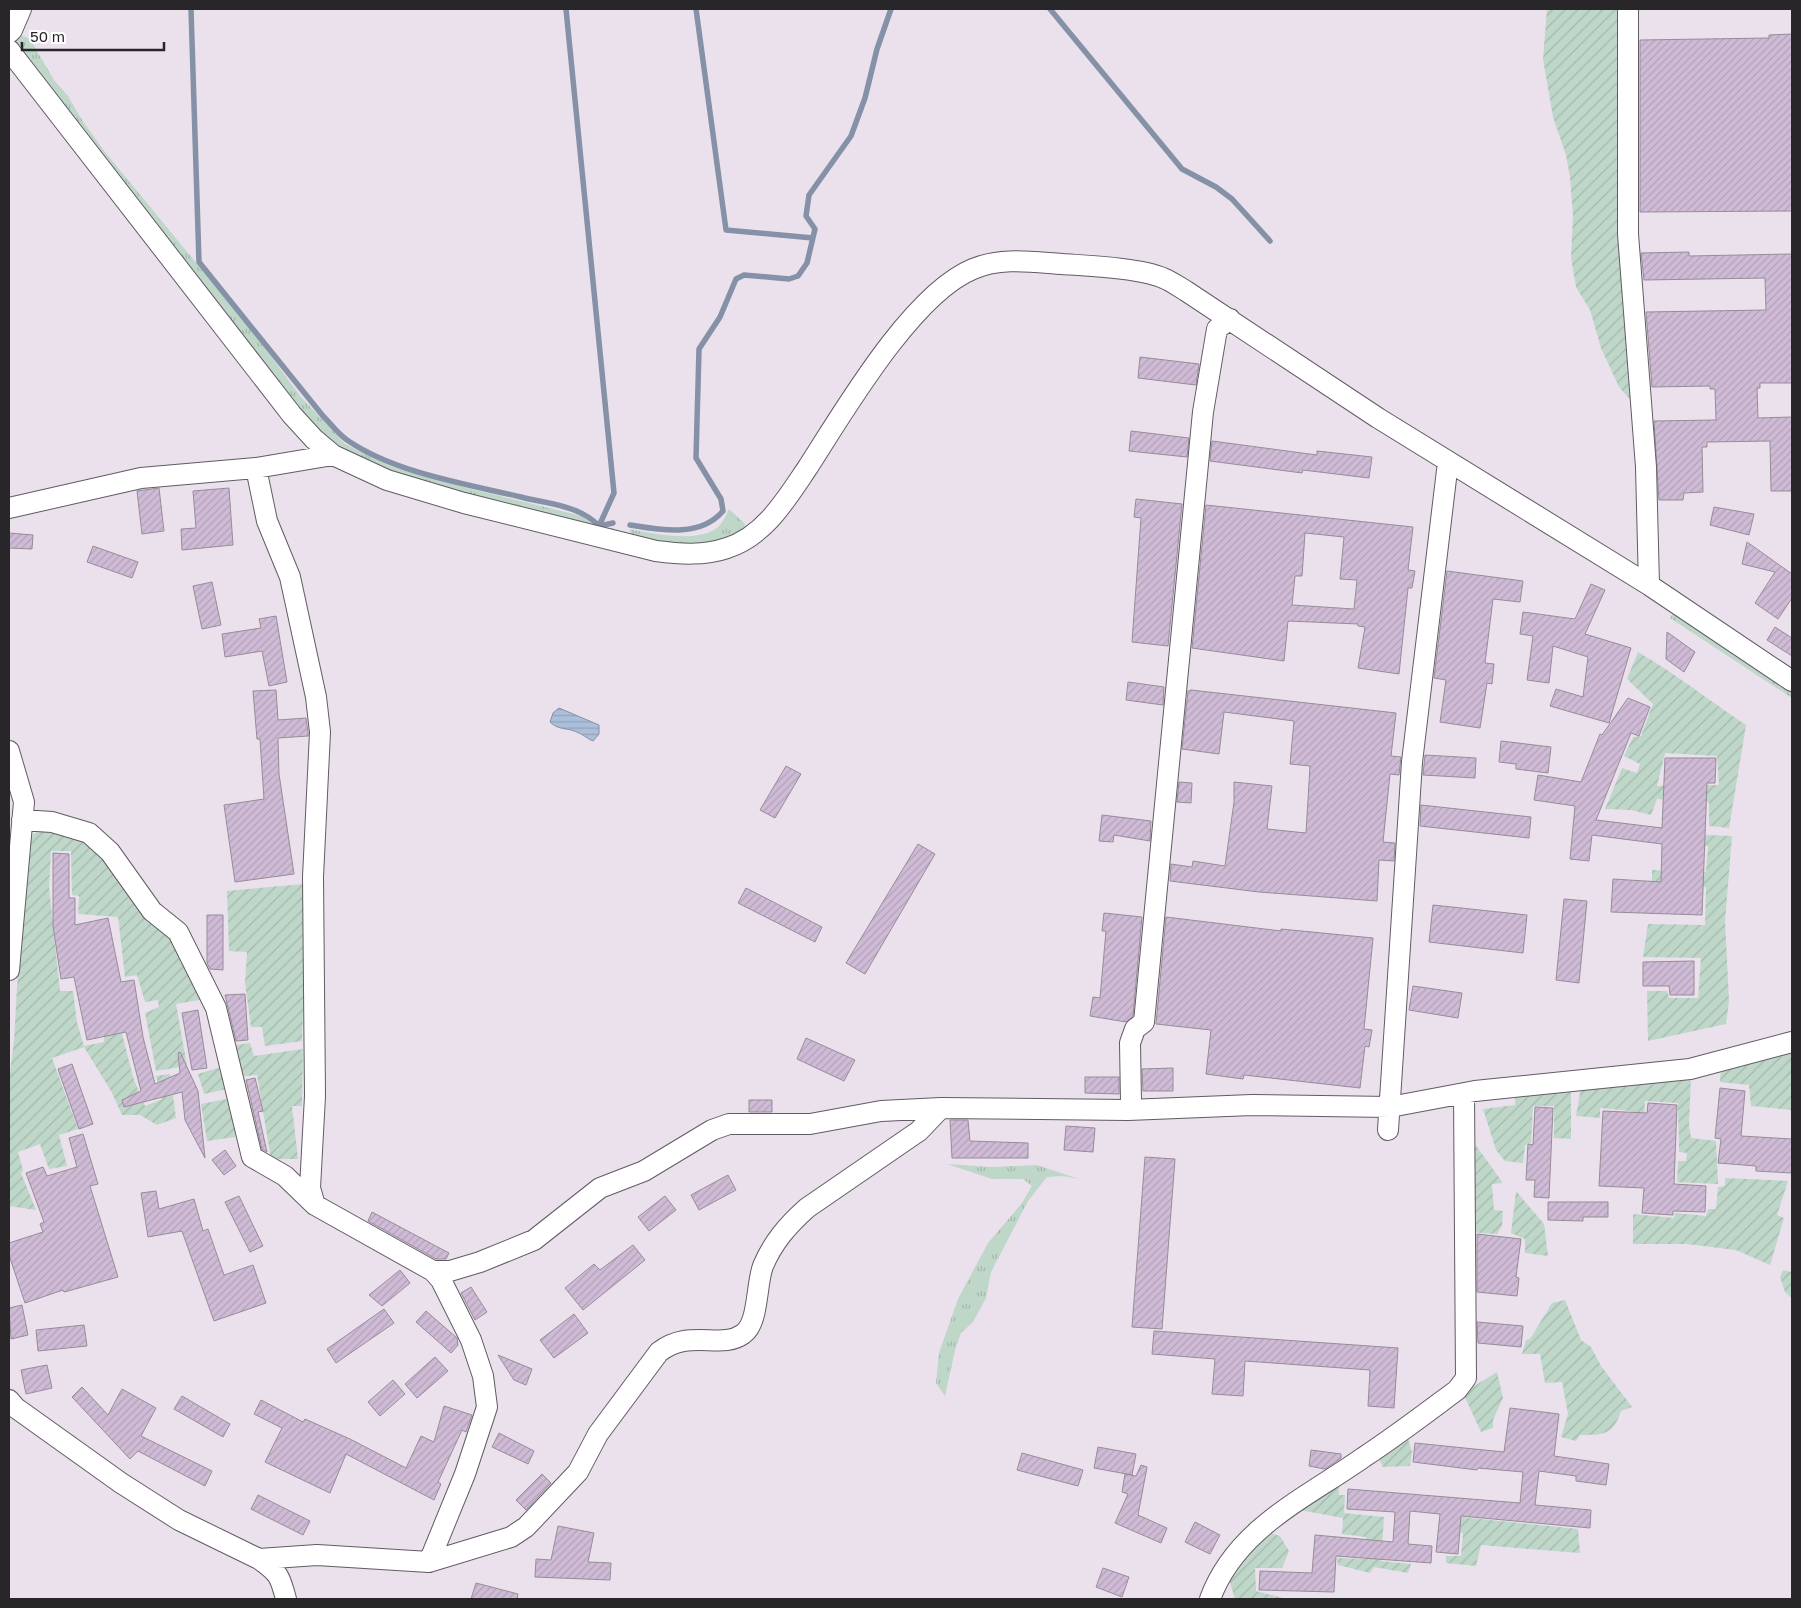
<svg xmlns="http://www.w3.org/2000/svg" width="1801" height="1608" viewBox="0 0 1801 1608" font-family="'Golos Text',sans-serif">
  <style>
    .grass { fill: url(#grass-tufts) }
    .garden { fill: url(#garden-furrows); fill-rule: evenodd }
    .water { fill: url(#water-rules); stroke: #8491a6 }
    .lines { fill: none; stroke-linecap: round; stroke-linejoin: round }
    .stream { stroke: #8491a6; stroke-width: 5.5 }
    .building { fill: url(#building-hatch); stroke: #958d97; fill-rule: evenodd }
    .street-casing { stroke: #625a64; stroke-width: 22 }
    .street { stroke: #fff; stroke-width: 20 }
  </style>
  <defs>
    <pattern id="grass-tufts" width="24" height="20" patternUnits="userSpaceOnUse" patternTransform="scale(1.25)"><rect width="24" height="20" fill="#bed7c9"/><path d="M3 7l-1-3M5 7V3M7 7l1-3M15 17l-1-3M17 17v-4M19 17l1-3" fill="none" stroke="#a3b8ad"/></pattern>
    <pattern id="garden-furrows" width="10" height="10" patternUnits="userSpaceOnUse" patternTransform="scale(1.25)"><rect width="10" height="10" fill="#bed7c9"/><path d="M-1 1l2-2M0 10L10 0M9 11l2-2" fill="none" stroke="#a3b8ad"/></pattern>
    <pattern id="water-rules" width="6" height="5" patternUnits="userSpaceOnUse" patternTransform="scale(1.25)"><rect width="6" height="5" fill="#abbfdb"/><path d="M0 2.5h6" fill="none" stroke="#93a4bc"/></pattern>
    <pattern id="building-hatch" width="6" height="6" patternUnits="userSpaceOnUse" patternTransform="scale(1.25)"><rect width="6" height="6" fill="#d0bbd7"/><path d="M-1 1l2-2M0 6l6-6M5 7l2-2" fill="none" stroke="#b3a1b9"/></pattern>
  </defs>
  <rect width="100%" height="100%" fill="#eae1ed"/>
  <path class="grass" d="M18,34L30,39L54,80L68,96L82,120L105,152L253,332L301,397L345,444L393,467L471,489L582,516L597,528H614L613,537L382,472L337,448L316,429L271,375L10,38Z
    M729,509L745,524L743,534L704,547L630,539V529C653,534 701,544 719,526C724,521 726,515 729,509Z
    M1675,609L1792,688V698L1670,618Z
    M947,1164L991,1167L1037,1165L1079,1179L1062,1176L1047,1177L1028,1201L991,1272L986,1298L973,1322L961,1333L955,1350L945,1396L936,1383L939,1353L958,1299L988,1243L1022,1203L1032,1186L1023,1179H992Z"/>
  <path class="garden" d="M1547,9H1622L1635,405L1619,387L1601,348L1590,310L1576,287L1571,258L1573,216L1570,177L1566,155L1553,117L1543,59Z
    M1638,652C1676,674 1710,701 1746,725L1729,828L1709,826V802L1657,799L1651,815L1631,810L1605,809L1622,768L1637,773L1640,764L1624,756L1633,737L1641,736L1653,704L1627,679ZM1665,753L1717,756L1719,785L1657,786Z
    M57,830L93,846L175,938L205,999L176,1004L187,1066L156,1071L145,1013L159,1007L158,1000L145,1002L137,975L125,977L118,917L78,914L79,896L72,895L71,851H51L49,887L60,991H73L77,1023L84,1046L104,1042V1023H119L134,1080L145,1106L162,1099L156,1076L170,1074L176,1118L157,1125L140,1115H122L111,1091L84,1047L52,1058L78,1129L59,1135L67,1166L49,1169L40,1144L18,1152L23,1170L21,1173L36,1210L9,1206V1080L14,1041L20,934L27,887L30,836L39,831Z
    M1660,833L1732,836L1725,921L1729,1001L1726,1024L1648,1041L1647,991H1667L1669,998H1698L1701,958L1643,957L1648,924L1705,925L1706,887L1652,886V870L1706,872L1708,846L1656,843Z
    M303,884L308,948L304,983L302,1041L265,1046L262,1027H251L245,983L247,952L229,951L227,891Z
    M250,1043L254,1056L303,1049L302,1106H292L298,1159H271L257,1075L236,1077L230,1046Z
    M1792,1049V1110L1751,1106L1749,1085L1720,1082L1721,1066Z
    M221,1067L227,1089L204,1094L198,1074Z
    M1691,1076L1689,1125L1691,1138L1716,1141L1718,1184L1677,1182L1678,1161H1686L1687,1153L1679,1152L1678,1103L1645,1101L1644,1115L1632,1114L1631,1111L1600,1108V1118L1576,1116L1581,1087Z
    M1571,1087V1139L1554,1138V1106H1533L1531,1143L1525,1145L1523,1163L1505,1161L1496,1150L1483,1109L1515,1105V1092Z
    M232,1098L235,1137L207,1141L201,1104Z
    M1472,1140L1503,1183L1492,1184L1494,1210L1503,1211L1502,1226L1497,1234L1469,1232Z
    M1725,1178L1788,1181L1777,1215L1784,1218L1770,1265L1736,1250L1687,1244H1633V1214L1674,1218L1675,1213L1706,1216L1708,1209H1716L1718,1187L1725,1186Z
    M1516,1191L1544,1224L1548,1256L1525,1253V1239L1511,1233Z
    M1783,1270L1792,1272V1298L1785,1292L1780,1277Z
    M1565,1300L1581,1340L1591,1347L1601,1366L1632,1407L1621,1411C1613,1435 1604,1435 1580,1435L1576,1441L1561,1437L1568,1414L1562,1382L1545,1383L1540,1354H1522L1526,1340L1530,1339L1552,1303Z
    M1497,1372L1503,1398L1493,1420V1428L1481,1432L1463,1393Z
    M1407,1436L1412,1452L1410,1466L1383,1467L1377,1455Z
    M1339,1479V1495H1345L1344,1513L1384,1517L1381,1561L1411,1564L1408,1573L1374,1567L1370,1573L1338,1565L1337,1558L1366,1559V1537L1342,1534L1343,1518L1294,1509Z
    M1441,1515L1578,1529L1580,1553L1481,1545L1476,1566L1446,1563V1556H1461L1463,1533L1440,1531Z
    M1270,1533L1280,1536L1289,1551L1282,1568H1255L1256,1591L1287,1599H1235L1228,1576L1246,1551Z"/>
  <path class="water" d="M559,708L599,725V734L593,741C588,739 584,735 579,733C568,727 559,731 550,722L553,713Z"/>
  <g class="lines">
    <path class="stream" d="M191,9L199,262L323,416C331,424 338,434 347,440C395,473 466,484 521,497C548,504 579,505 599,526
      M566,9L614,493L599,526
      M696,9L726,230L813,238
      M1050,9L1182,169L1216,187L1232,199L1270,241
      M630,525C661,530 700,538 723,511L721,499L696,458L699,349L720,317L736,279L744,275L789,279L798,276L807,263L815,229L806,216L809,195L851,136L865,98L877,49L891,9
      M599,526L613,523"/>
  </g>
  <path class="building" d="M1792,34V211L1640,212V40L1769,38V35Z
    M1689,252V256L1792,254V383H1760V388H1757L1758,418L1792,417V491H1771L1770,441L1707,442V447H1702L1703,492L1684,493L1683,500H1659L1654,421L1716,420L1715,389H1710V386L1652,387L1646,312L1766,310L1765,278L1644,280L1641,253Z
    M1140,357L1199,364L1196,385L1138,378Z
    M1131,431L1189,438L1187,457L1129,451Z
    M1212,441L1317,455V451L1372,457L1369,478L1303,470L1302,473L1210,461Z
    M159,488L164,531L142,534L137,491Z
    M229,488L233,545L182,550L181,529L196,528L193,491Z
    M1136,499L1182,504L1168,646L1132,642L1141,518L1134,517Z
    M1206,505L1413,527L1408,570L1415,571L1412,588H1408L1399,674L1358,668L1365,627L1358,626V624L1288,621L1284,661L1192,648ZM1305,533L1344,537L1340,579L1357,580L1354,609L1292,605L1295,576H1302Z
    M1714,507L1754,514L1749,535L1710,525Z
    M9,533L33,535L32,549L9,548Z
    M1747,542L1792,574V598L1778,619L1755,603L1775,572L1742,564Z
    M93,546L138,562L132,578L87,562Z
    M1447,571L1523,581L1520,602L1493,599L1485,663L1494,664L1492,684L1487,683L1480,728L1440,722L1446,680L1434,678Z
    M212,582L221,625L202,629L193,586Z
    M1591,584L1605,590L1585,634L1631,648L1609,723L1550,706L1556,689L1583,697L1588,657L1553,646L1549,683L1527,680L1533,636L1520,634L1523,612L1575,619Z
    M276,616L287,682L269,686L262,651L225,657L222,634L261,628L259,619Z
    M1775,627L1792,638V656L1767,640Z
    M1667,632L1695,652L1684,672L1666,659Z
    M1128,682L1164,687L1163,705L1126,700Z
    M276,690L278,720L306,718L308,732V736L278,738L279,774L294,874L235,882L224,805L264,799L260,739H257L253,691Z
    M1191,690L1396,713L1391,756L1401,757L1399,775L1390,774L1383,842L1395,843L1394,861L1379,860L1377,901L1259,892L1170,881L1171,864L1192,867L1193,861L1225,866L1234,802V782L1272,786L1267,829L1306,833L1310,766L1290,764L1294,721L1224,712L1219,754L1182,749L1188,691Z
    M1628,698L1650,707L1639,736L1631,733L1596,820L1662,828L1665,758H1716L1715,783H1707L1702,915L1611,912L1613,879L1661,882L1662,844L1592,835L1589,861L1570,859L1575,806L1534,800L1538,775L1581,782L1600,734L1602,735Z
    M1501,741L1551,747L1548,773L1516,769V764L1499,762Z
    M1425,755L1476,758L1475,778L1423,775Z
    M786,766L801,774L775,818L760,810Z
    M1179,782L1192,783L1191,803L1177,802Z
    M1421,805L1531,817L1529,838L1420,826Z
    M1102,815L1151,821L1150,841L1114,835L1113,842L1099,841Z
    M918,844L935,854L865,974L846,963Z
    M53,853L69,854V898H75V925L108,918L121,982L134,980L143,1037L155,1084L180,1073L178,1053L180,1052L198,1091L205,1158L185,1120L182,1092L124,1107L122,1100L141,1091L126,1032L87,1040L74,977L61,979L53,926Z
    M746,888L822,927L815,942L738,903Z
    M1564,899L1587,901L1579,983L1556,980Z
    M1433,905L1527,915L1523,953L1429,942Z
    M1104,913L1142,917L1133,1016L1126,1022L1090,1016L1093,997L1100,998L1106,931H1102Z
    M207,915H223V970L210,969L207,963Z
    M1166,917L1281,931V929L1373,938L1364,1029L1372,1030L1369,1047L1365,1046L1360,1088L1244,1075L1243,1079L1206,1074L1211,1030L1156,1024Z
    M1694,961V995H1670L1669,986H1643V962Z
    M1413,986L1462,993L1458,1018L1409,1010Z
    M245,994L248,1040L236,1041L225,995Z
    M198,1010L207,1068L192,1070L182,1013Z
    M806,1038L855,1060L844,1081L797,1059Z
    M72,1064L93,1124L79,1129L58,1069Z
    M1173,1068V1091H1143L1142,1069Z
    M1085,1077H1119V1094L1085,1093Z
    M255,1078L263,1111L258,1112L267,1152L262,1149L246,1080Z
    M1720,1088L1745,1091L1741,1136L1792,1139V1173L1756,1171V1166L1718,1163L1721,1139L1715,1138Z
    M749,1100H772V1112H749Z
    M1648,1103L1677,1105L1674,1184L1706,1186L1705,1212L1673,1211V1215L1642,1213L1644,1188L1599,1186L1603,1111L1647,1113Z
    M1535,1107L1553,1108L1549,1198L1534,1197L1535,1180H1526L1528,1144L1533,1145Z
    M950,1120H968L970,1141L1028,1143V1158H952Z
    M1066,1126L1095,1128L1093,1152L1064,1150Z
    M83,1134L98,1184L90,1186L118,1277L68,1291L64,1292L63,1290L25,1303L9,1255V1243L43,1232L40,1224L44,1222L26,1173L43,1167L47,1176L77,1167L69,1138Z
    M225,1150L236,1166L224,1175L212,1160Z
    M1145,1157L1175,1159L1162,1329L1132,1327Z
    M728,1175L736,1190L699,1210L691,1195Z
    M156,1191L159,1209L194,1199L203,1231L208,1229L224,1275L253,1265L266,1303L214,1321L182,1231L148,1237L141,1193Z
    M239,1196L263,1246L250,1252L225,1202Z
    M665,1196L676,1210L649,1231L638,1217Z
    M1548,1202H1608V1217H1583V1221L1548,1220Z
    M372,1212L449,1253L446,1259H436L368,1221Z
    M1477,1234L1521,1239L1516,1277L1519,1278L1517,1296L1477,1292Z
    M633,1245L645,1260L583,1310L565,1288L594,1264L600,1270Z
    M400,1270L410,1283L382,1306L369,1295Z
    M471,1287L487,1312L475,1320L461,1293Z
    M22,1305L28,1335L11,1339L9,1308Z
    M384,1309L394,1323L336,1363L327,1349Z
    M426,1311L457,1338L458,1345L451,1353L416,1322Z
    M574,1314L588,1333L554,1358L540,1340Z
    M1477,1322L1523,1326L1521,1347L1478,1343Z
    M84,1325L87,1346L38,1351L36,1330Z
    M1154,1331L1398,1348L1394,1408L1368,1406L1370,1370L1245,1361L1243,1396L1212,1394L1215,1359L1152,1354Z
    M498,1355L532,1369L526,1385L514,1380Z
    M435,1357L448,1371L417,1398L405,1384Z
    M47,1365L52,1388L26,1394L21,1370Z
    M393,1380L405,1394L380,1416L368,1402Z
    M82,1387L108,1415L122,1389L156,1408L141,1436L212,1471L205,1486L138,1451L130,1459L72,1397Z
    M182,1396L230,1424L223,1437L174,1409Z
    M261,1400L303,1422L305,1419L350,1439L406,1468L421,1436L434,1442L444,1406L472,1415L466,1432L462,1430L438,1482L441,1484L434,1500L346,1454L330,1493L265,1462L282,1428L254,1414Z
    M1510,1408L1559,1414L1554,1456L1609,1464L1606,1485L1576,1481V1476L1539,1471L1535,1505L1591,1510L1590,1528L1461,1516L1458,1554L1436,1552L1440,1514L1410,1511L1408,1544L1432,1546L1431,1563L1336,1556L1334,1592L1259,1590L1260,1571L1312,1573L1315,1535L1393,1542L1395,1512L1347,1509L1348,1489L1520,1503L1523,1472L1478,1468L1477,1470L1413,1462L1415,1443L1504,1452Z
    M499,1433L534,1451L528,1464L492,1447Z
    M1098,1447L1136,1454L1132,1475L1094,1468Z
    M1311,1450L1341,1454V1458L1325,1469L1309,1466Z
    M1022,1453L1083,1470L1078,1486L1017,1470Z
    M1141,1465L1147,1467L1138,1515L1167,1528L1161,1543L1115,1523L1128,1494L1122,1492L1125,1474L1136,1476Z
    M542,1474L551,1483L526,1510L516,1500Z
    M258,1495L310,1521L303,1535L251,1509Z
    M1195,1522L1220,1535L1210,1554L1185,1542Z
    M558,1526L594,1533L588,1562L611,1563L610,1580L535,1577L536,1559L551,1560Z
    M1103,1568L1129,1577L1122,1597L1096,1587Z
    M476,1583L518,1594L517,1599H471Z"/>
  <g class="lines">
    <g class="street-casing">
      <path id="street" d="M1628,9V234L1646,467L1649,585
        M9,33L12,30L21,9
        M9,50L292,415L314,439L333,455L387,480L464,503L656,551C679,554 704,556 727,548C765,536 787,498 808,467C844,411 912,294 973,269C1001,257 1032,262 1062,264C1089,266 1140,268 1163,278C1171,281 1179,287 1186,291L1378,418L1649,585L1792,681
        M256,468L267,521L290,577L316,697L320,732L313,877L315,1096L310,1188L315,1205
        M9,508L141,478L256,468L333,455
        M9,751L24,802L9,970
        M22,820L52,822L89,833L110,852L152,911L178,932L216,1008L252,1157L285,1176L315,1205L433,1271L441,1280L471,1340L483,1376L487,1407L465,1474L429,1562
        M1128,1110L1131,1102L1130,1043L1135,1029L1144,1022L1203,412L1217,329L1230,319
        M1388,1130L1412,762L1448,462
        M433,1271H450L480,1262L534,1240L600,1188L644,1171L712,1130L729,1124H810L881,1111L941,1108
        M9,1400L16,1408L121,1483L179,1520L259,1559C279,1573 280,1576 286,1599
        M259,1559L317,1555L429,1562L511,1537L526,1527L578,1472L598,1434L659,1352C690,1328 721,1350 743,1334C759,1323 756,1284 763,1266C773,1242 788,1225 807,1208L919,1131L941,1108L1128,1110L1252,1105L1390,1107L1475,1091L1690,1069L1792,1042
        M1210,1599C1236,1528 1306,1498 1364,1457C1396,1436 1426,1413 1457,1390L1466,1378L1464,1093"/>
    </g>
    <use href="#street" class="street"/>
  </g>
  <rect width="1801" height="1608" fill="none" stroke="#29262a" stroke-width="20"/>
  <path d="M22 42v8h142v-8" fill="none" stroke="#29262a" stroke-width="2.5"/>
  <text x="30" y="42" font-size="15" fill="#29262a" stroke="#ffffff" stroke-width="4" paint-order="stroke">50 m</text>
</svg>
